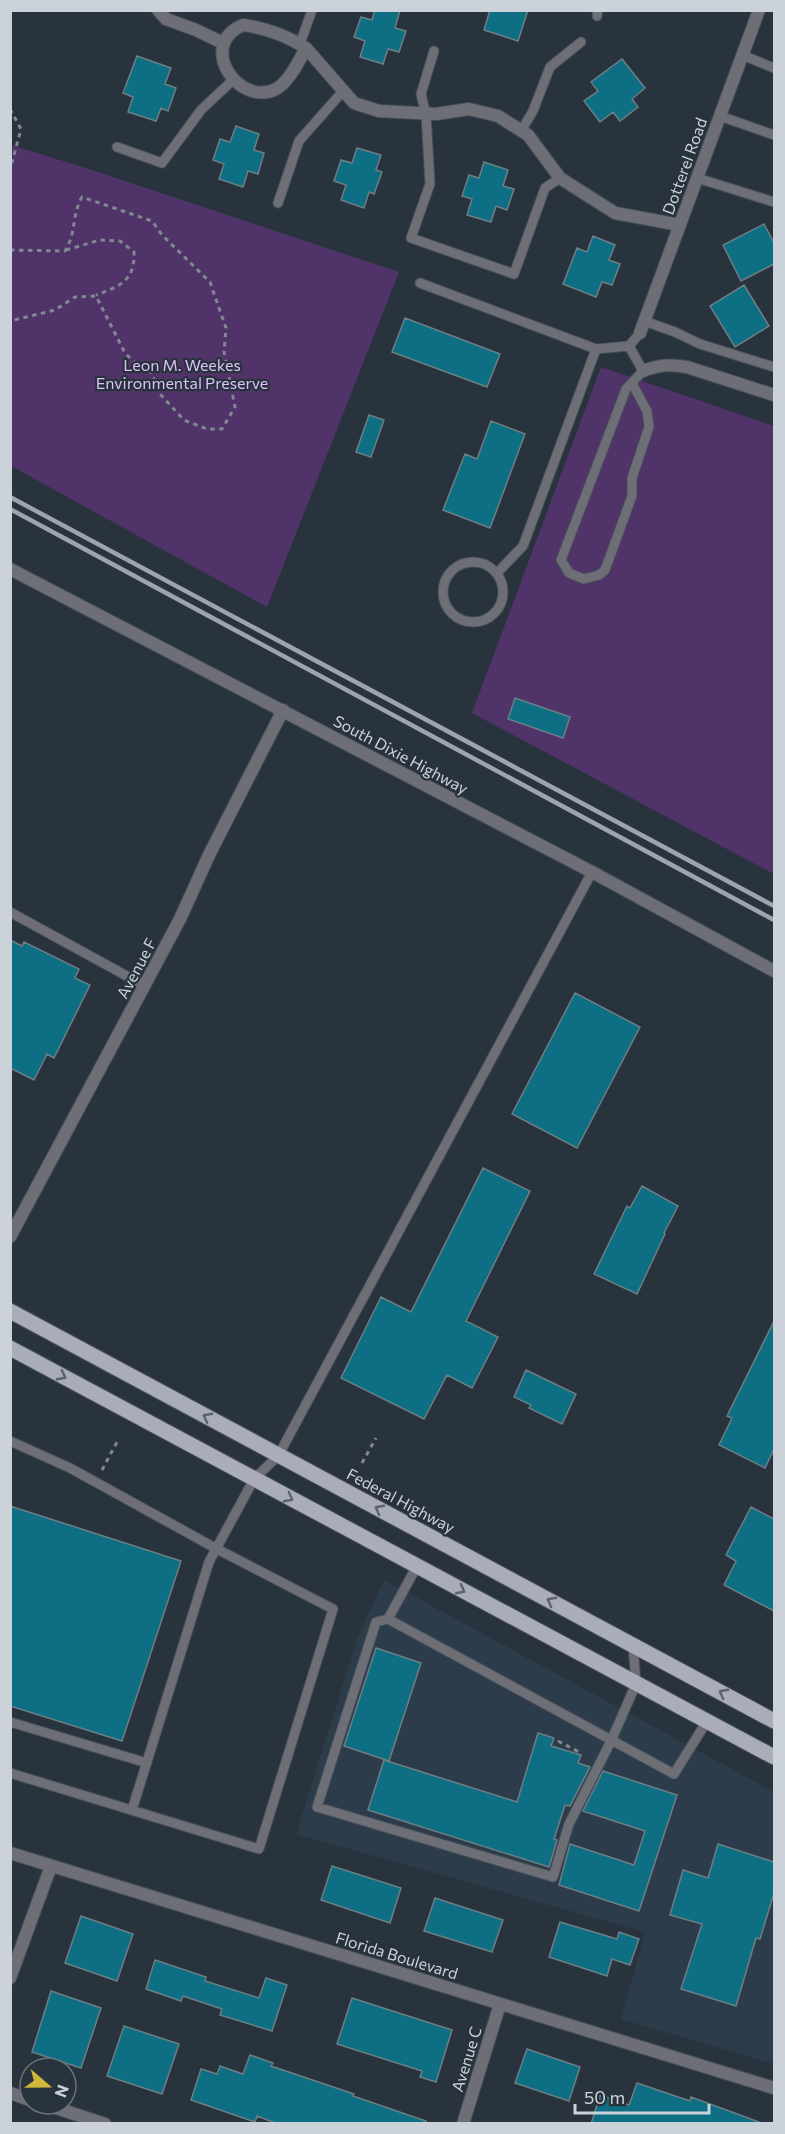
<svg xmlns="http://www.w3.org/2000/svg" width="785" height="2134" viewBox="0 0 785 2134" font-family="Commissioner,sans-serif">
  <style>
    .built { fill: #2d3c4b }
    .green { fill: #503368 }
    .building { fill: #0e6e83; stroke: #6c7f84; stroke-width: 1.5 }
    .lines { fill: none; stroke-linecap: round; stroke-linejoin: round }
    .service-casing { stroke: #465059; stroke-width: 11 }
    .minor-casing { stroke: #465059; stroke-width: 14 }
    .tertiary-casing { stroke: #465059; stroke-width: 14 }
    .primary-casing { stroke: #465059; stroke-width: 17 }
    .path { stroke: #808891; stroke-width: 3; stroke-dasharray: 4.5 4.5; stroke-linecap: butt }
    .service { stroke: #6e6f76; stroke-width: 9 }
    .minor { stroke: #6e6f76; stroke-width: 12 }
    .tertiary { stroke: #6e6f76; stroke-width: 12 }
    .primary { stroke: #aaacba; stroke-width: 15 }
    .rail { stroke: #9da4ac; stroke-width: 4.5 }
    .oneway { stroke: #5c636f }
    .labels { text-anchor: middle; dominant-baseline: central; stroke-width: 4.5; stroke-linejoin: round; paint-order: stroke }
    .street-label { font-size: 16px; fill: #ccd2d9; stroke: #28333d }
    .park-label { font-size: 16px; fill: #ddc1f9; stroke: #28333d }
  </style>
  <rect width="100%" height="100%" fill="#28333d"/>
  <path class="built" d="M384,1580L774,1792V2064L621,2019L645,1932L296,1834L358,1636Z"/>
  <path class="green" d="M11,145L86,168L399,272L267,607L11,466Z
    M601,367L774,426V874L472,713Z"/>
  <path class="building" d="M375,10H400L395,28L406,31L399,52L388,49L383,64L360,57L365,41L354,37L361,17L372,20Z
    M490,10H528L518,41L484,30Z
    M137,56L171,68L165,84L176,88L168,111L161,108L156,121L128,112L133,97L123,93Z
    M622,59L645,88L632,99L638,107L620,121L613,112L600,122L584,101L598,91L591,82Z
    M236,126L259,134L254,150L264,153L258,174L248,171L243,187L219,179L224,164L213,160L220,139L230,142Z
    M357,148L381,155L376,170L382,172L374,194L369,192L364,208L341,200L346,185L334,181L341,160L352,163Z
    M484,162L508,170L503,186L514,189L507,210L496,206L491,222L467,215L472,199L462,196L469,175L479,178Z
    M764,224L774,243V264L741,281L723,245Z
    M593,236L615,245L609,260L620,264L612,285L602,282L596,297L563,284L577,248L587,252Z
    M744,285L769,326L735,347L710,306Z
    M405,318L500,354L487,387L392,352Z
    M369,415L384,420L371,457L356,452Z
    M491,421L525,434L490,528L443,510L465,454L477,459Z
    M515,698L570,717L563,738L508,719Z
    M10,940L22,946L24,942L79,969L75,978L90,985L54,1058L47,1054L34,1080L10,1068Z
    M575,993L640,1027L577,1148L512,1114Z
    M483,1168L530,1191L466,1321L498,1337L472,1388L447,1375L424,1419L341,1378L381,1297L411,1312Z
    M642,1186L678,1206L664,1233L665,1234L637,1294L594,1274L627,1206L630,1208Z
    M774,1321V1449L765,1468L719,1445L732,1418L727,1416Z
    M526,1370L576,1394L562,1424L529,1408L531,1405L514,1397Z
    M10,1506L181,1561L122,1741L10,1706Z
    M751,1507L774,1519V1611L724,1585L736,1561L726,1555Z
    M376,1648L421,1663L389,1761L344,1746Z
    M538,1733L554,1738L551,1746L581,1755L578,1763L590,1767L570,1806L565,1805L554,1839L557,1840L549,1867L368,1810L384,1760L517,1802Z
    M603,1771L677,1795L639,1911L559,1885L570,1844L634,1865L645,1831L583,1811Z
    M718,1844L774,1862V1893L760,1939L756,1938L736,2006L681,1989L702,1924L670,1915L683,1870L708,1878Z
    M332,1866L401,1888L390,1923L321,1900Z
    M435,1898L503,1920L492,1952L424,1931Z
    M81,1916L133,1934L117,1981L65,1963Z
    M560,1922L617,1939L619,1932L639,1939L630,1965L612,1959L607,1976L549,1957Z
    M155,1960L206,1977L205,1981L259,1998L266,1978L287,1985L272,2031L220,2015L222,2009L183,1996L181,2001L146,1989Z
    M51,1991L101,2008L81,2068L32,2052Z
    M352,1998L452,2030L436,2082L420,2077L422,2071L337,2044Z
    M124,2026L179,2044L162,2094L107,2076Z
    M527,2049L580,2067L569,2101L515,2083Z
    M250,2055L273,2063L271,2066L354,2094L353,2096L426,2121V2124H278L257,2116L255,2122L191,2100L201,2069L217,2074L220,2066L243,2074Z
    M637,2083L690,2101L691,2097L759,2122V2124H591L600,2095L629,2105Z"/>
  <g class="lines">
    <g class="service-casing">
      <path id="service" d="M597,16L598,10
        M300,44L312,10
        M434,51L421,94L426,114L430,184L411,238L514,274L545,188L560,178
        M742,55L774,68
        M720,116L774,135
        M521,131L533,111L550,67L581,42
        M117,147L162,163L201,110L234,79
        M697,178L774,202
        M278,203L299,141L343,91
        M420,283L596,349L629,346L640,333
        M644,321L675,332L700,344L774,367
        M629,346L643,371L626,389L561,560L569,573L584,579L599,575L605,570L632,496V478L649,427L647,411L632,383
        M443 592a30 30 0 1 1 60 0a30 30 0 1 1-60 0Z
        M497,573L523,546L596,349
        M10,912L145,986
        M10,1441L70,1468L217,1549L333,1609L259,1849L10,1773
        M417,1566L388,1619L674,1774L707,1721
        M388,1619L376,1622L317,1807L553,1877L569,1824L611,1741L636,1684L633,1645
        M10,1722L147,1763
        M132,1810L209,1562L254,1479L279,1455L284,1445L592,872"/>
    </g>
    <g class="minor-casing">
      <path id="minor" d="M158,10L166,19L196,30L223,43
        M243,25C266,28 286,35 306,48C299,61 289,82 276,89C239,108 196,45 243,25Z
        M306,48L354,103L379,111L436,114L469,109L498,116L528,135L560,178L615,213L680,225
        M640,333L759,10
        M643,371C658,365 670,364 687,367L774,395
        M10,1237L180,919L209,855L283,710
        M10,1853L774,2088
        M10,1978L51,1866
        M10,2093L30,2100
        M44,2104L105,2124
        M463,2124L500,2004"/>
    </g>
    <g class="tertiary-casing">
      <path id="tertiary" d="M10,569L592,872L774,971"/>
    </g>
    <g class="primary-casing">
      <path id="primary" d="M10,1311L774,1721
        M10,1348L774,1757"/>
    </g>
    <path class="path" d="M10,109L21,129L10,170
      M10,250L65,251C77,231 71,217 82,197L152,221L162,235L210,282L226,328L224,352L235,407L222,429H207L184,420L160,394L151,372L135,363L125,353L96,296L75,297L55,310L10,321
      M66,250L100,240L120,241L134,252C135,281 120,286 96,295
      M362,1463L376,1438
      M102,1470L117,1442
      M558,1741L579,1752"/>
    <use href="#service" class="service"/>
    <use href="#minor" class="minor"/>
    <use href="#tertiary" class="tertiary"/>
    <use href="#primary" class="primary"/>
    <path class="rail" d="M10,497L774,906
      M10,509L774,920"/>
  </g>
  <defs><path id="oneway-chevron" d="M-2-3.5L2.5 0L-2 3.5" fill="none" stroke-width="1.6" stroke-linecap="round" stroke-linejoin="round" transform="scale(1.5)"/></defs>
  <g class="oneway">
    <use href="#oneway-chevron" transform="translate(62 1376) rotate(28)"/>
    <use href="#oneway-chevron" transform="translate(207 1417) rotate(-152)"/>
    <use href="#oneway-chevron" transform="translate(289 1498) rotate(28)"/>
    <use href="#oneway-chevron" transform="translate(379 1509) rotate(-152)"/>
    <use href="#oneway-chevron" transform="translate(461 1590) rotate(28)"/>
    <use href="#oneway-chevron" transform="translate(551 1601) rotate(-152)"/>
    <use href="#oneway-chevron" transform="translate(723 1693) rotate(-152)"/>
  </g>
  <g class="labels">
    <g class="street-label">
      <text transform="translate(684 166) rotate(-70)">Dotterel Road</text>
      <text transform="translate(401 754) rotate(28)">South Dixie Highway</text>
      <text transform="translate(136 968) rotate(-62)">Avenue F</text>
      <text transform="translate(401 1500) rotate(28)">Federal Highway</text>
      <text transform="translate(397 1955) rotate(17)">Florida Boulevard</text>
      <text transform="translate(466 2059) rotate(-73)">Avenue C</text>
    </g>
    <g class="park-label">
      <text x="182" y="364">Leon M. Weekes<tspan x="182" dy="18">Environmental Preserve</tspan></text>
    </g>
  </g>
  <rect width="785" height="2134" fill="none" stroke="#ccd2d9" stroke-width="24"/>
  <g transform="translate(48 2086) rotate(110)"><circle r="28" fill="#28333d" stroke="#6a737b" stroke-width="1.5"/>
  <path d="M0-4.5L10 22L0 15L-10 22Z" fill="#cfb837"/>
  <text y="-9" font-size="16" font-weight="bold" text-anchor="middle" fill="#ccd2d9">N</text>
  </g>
  <path d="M575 2104v9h134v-9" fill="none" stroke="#ccd2d9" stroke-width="3"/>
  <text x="584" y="2104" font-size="18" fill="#ccd2d9" stroke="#28333d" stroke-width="4.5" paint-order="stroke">50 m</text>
</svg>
